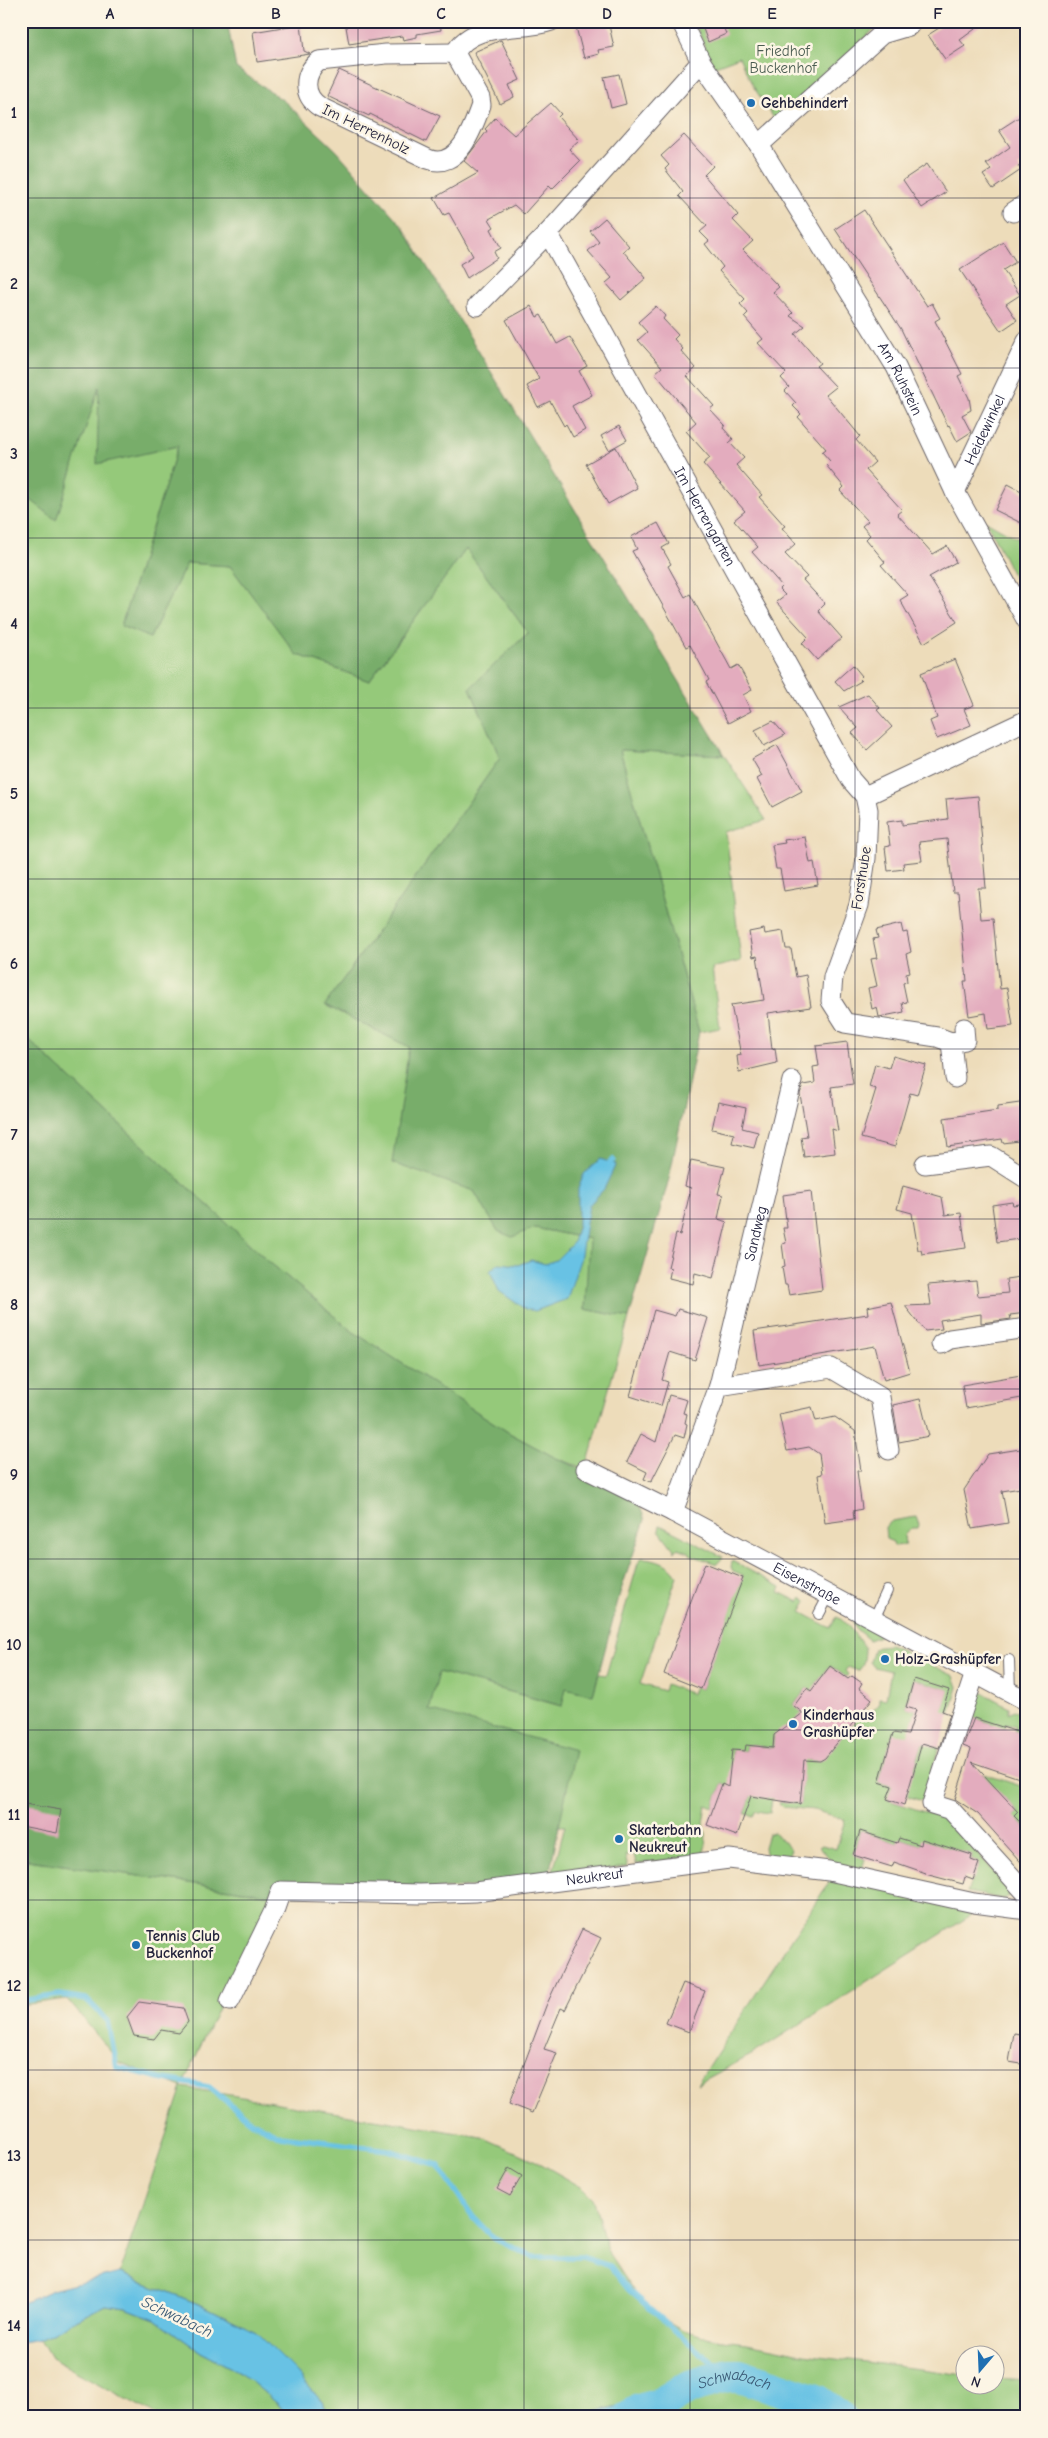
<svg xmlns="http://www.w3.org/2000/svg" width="1048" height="2438" viewBox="0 0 1048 2438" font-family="'Comic Neue',sans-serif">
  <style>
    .green { fill: #95c97a; stroke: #5c765a }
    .forest { fill: #78ad6a; stroke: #4d6852 }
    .water { fill: #67c2e4; stroke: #447290 }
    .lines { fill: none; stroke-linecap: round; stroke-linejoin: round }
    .stream { stroke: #67c2e4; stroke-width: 5.5 }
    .river { stroke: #67c2e4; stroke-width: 34 }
    .building { fill: #e3acbe }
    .service-casing { stroke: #696367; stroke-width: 12 }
    .minor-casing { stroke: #696367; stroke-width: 21 }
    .service { stroke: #fff; stroke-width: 10 }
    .minor { stroke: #fff; stroke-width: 19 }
    .grid { fill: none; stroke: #22223b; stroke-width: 1; stroke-opacity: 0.55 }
    .poi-dot { fill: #1f6fb2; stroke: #fcf5e5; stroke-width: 2 }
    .labels { text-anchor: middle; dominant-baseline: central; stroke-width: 5; stroke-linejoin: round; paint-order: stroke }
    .park-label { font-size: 15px; fill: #4a5c51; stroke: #fcf5e5 }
    .poi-label { font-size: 15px; font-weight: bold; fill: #22223b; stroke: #fcf5e5; text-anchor: start }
    .street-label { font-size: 15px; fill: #22223b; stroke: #fcf5e5 }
    .water-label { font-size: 16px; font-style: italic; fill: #3a5a76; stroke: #fcf5e5 }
    .neatline { fill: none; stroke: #22223b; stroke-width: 2 }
    .grid-label { font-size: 16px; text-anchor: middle; font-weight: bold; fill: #22223b }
  </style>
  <rect width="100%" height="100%" fill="#fcf5e5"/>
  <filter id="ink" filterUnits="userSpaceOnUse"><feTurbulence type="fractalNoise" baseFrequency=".02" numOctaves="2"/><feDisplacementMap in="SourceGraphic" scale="10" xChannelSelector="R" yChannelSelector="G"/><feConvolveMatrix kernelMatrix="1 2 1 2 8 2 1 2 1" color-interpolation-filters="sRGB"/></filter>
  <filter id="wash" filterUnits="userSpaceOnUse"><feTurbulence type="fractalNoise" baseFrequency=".0096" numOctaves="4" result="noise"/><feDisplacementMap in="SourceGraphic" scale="20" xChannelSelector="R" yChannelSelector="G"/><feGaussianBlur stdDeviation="1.12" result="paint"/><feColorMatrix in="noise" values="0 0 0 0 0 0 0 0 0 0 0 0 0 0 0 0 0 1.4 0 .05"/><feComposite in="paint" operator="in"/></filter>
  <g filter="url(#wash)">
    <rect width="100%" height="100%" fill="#eddcba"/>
    <path class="green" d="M694,21H883L775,120L753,86L739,57L713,67Z
      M99,385L178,446L121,626L150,638L187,563L230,566L296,654L369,681L466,549L528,633L470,688L500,758L325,1005L409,1047L393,1163L474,1191L498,1231L535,1228L590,1239L585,1309L629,1318L586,1469L556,1458L511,1434L352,1331L268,1261L21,1033V492L56,519Z
      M986,521L1027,544V591H1021Z
      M620,750L724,755L766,820L726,832L741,961L712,968L720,1028L699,1032Z
      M916,1517L919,1525L918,1528H912L904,1535L905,1545L894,1546L893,1542L886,1539L885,1527L892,1521Z
      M660,1525L723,1557L717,1564L691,1555L689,1552L678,1548L675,1551L659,1530Z
      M642,1558C655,1558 672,1564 677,1576L640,1684L664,1691L666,1684L692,1694L695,1686L701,1689L743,1575L733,1571L731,1567L732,1561L781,1587L779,1592L799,1602L801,1598L807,1601L801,1612L830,1628L837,1617C849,1623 855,1637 865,1647C865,1655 864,1667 858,1671L848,1667L845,1671L848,1674L846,1677L830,1666L816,1684L814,1693L807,1688L794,1705L803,1713L774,1737L773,1748L746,1745L745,1751L732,1750L730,1787L722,1784L713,1808L706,1805L703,1823L706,1834L705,1848L703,1856L636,1864L634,1854L625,1855L628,1867L552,1875L565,1826H558L574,1750L429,1711L439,1672L561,1706L566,1688L593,1695L599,1674L606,1675L638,1563Z
      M855,1618L879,1633V1636L869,1640L856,1629L853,1622Z
      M890,1645L954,1676L958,1687L950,1714L945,1713L940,1717L948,1690L914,1679L906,1707L916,1710L909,1736L893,1734L879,1782L892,1786L888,1800L946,1819L1008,1887L1009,1896L1004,1899L967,1892L979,1863L971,1860L972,1855L923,1840L921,1845L899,1838L897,1843L860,1831L853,1854L865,1859L862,1869L835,1864L819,1847L822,1845L836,1849L845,1820L814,1810L783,1807L779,1803L780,1801L800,1804L802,1778L793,1757L813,1761L822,1760L864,1710L871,1714L879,1703V1698L886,1699L891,1671L874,1667L870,1662L874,1649L879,1646Z
      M977,1693H983L1009,1707V1713L1014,1710L1027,1716V1735L1014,1731L1016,1727L1006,1724L1005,1728L974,1718L972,1721L965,1719Z
      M934,1740L932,1746L939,1748L922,1801L909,1797L906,1793L923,1743Z
      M981,1773L1021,1786L1027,1791V1829L1020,1822L1012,1818L1018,1812Z
      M751,1795L772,1799L770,1813L756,1811L753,1816L745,1814Z
      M774,1832L791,1850L787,1858L769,1856L765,1853L764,1847L768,1834Z
      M21,1859L279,1896L224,1995L182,2087L482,2137L538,2162L581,2187L594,2200L607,2251L635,2293L657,2315L681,2329L713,2339L747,2343L796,2353L965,2375L966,2386H996V2378L1027,2380V2417H651L666,2404L656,2396L574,2417H331L323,2403L297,2373L256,2332L206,2307L120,2273L182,2087L119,2062L67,1999L21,2005Z
      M833,1876L979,1910L753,2054L697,2084Z
      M105,2305L126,2308L155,2319L199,2351L241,2373L279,2405L288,2417H160L51,2358L40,2339Z"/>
    <path class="forest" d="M21,21H227L236,68L284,101L336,150L403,227L724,755L620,750L699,1032L669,1179L629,1318L585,1309L589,1239L535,1228L512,1237L498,1231L474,1191L392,1163L409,1047L325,1005L500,758L470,688L528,633L466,549L369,681L296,654L230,566L187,563L150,638L121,626L178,446L97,464L99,387L56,520L21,492Z
      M21,1033L268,1261L352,1331L511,1434L556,1458L635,1493L645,1520L620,1593L593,1695L566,1688L562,1706L439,1672L429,1710L575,1750L547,1884L279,1896L21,1859Z"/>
    <path class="water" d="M600,1159L616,1164L604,1189L589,1205L580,1260L567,1299L535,1311L525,1309L499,1291L490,1271L499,1263L518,1265L531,1260L545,1264L556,1260L573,1243L578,1224V1189L584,1174Z
      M120,2273L206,2307L256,2332L297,2373L323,2403L331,2417H288L279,2405L241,2373L199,2351L155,2319L126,2308L105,2305L40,2339L21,2342V2304L52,2290Z
      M627,2404L651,2417H574Z"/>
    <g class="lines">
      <path class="stream" d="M610,1162L613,1160
        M21,2001L60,1995L86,1999L108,2021L117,2067L160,2078L209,2087L252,2122L281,2136L388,2150L438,2165L473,2217L493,2238L533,2257H582L610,2266L629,2290L696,2349L729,2375"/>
      <path class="river" id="s1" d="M629,2417L639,2411L658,2406L689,2387L729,2375H740L817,2401L839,2417"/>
    </g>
    <g id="blocks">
      <path class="building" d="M345,21H440L441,30L417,34V37L403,40L402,36L349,44Z
        M599,21H608L614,47L598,50L599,54L584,58L576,27Z
        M700,21H721L726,34L708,42Z
        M935,21H986L960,40L965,46L945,59L928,35L939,28Z
        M301,24L304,51L310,54L257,62L253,32Z
        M501,40L520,80L509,85L514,97L500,104L474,52Z
        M339,70L440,116L426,142L370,114L369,116L327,96Z
        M619,74L626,104L611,108L604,77Z
        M551,103L561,114L558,117L579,140L569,149L580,161L552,189L549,186L524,214L514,205L489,219L494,227L491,229L501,248L494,252L497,258L467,278L460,264L473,256L449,213L444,215L434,198L478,173L464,161L487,131L485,129L495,118L514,135Z
        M1027,112V160L1018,166L1021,170L993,189L983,175L991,170L986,164L1010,147L999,130Z
        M684,135L713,166L704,175L738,215L733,220L753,241L743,250L779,287L773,292L793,313L790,316L805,326L795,334L820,363L816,366L836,387L826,395L860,436L856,440L875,462L866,470L902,510L897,514L933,554L947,546L956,562L929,577L957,622L924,643L900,600L908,595L881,565L885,562L866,539L870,535L862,526L868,521L840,491L844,487L826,465L830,461L822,452L826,449L798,417L801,414L793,406L796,403L785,391L789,387L781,378L786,373L758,343L763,339L744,317L748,313L740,304L745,299L719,271L723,267L705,244L709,241L700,232L707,226L679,196L683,192L665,169L669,165L661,156Z
        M927,164L946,192L922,208L903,180Z
        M864,210L927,306L932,303L940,318L935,321L962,374L958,376L969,398L971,410L962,415L971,432L957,441L949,425L948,426L901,329L835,229Z
        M605,218L629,246L623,251L646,278L621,300L606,283L612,278L588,251L599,242L590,231Z
        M1003,242L1016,262L1003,270L1020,295L1006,304L1017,320L1001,331L960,270Z
        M531,306L537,317L541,315L557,344L570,337L587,366L579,371L592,395L572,406L585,430L573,437L566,424L564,426L550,401L538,407L527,386L539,379L506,320Z
        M656,306L665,316L663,319L678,335L674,339L683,349L681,351L696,368L687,376L714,406L710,409L725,425L723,428L733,439L729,442L744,458L736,465L762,495L759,497L785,526L782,528L796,544L785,554L807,577L803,580L825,604L818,611L842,638L817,660L802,643L808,637L776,602L785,595L779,589L782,586L752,552L758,547L734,520L745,511L703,464L710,458L686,431L696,422L655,373L662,367L638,340L647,332L638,322Z
        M619,426L627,440L609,450L601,436Z
        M616,447L637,488L608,504L586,464Z
        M1008,484L1027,494V526L995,510Z
        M658,523L669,544L662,548L671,564L668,566L685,597L690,594L731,669L738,665L752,690L743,695L751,711L728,723L706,682L709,680L690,645L686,647L632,551L637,549L631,537Z
        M955,659L974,705L964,709L971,725L937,739L930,721L937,718L921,673Z
        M853,665L862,676L859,679L861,681L844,691L835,681Z
        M868,694L880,708L877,710L892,727L867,750L852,733L858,728L839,707Z
        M773,721L785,735L764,746L755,730Z
        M777,745L802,791L772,807L757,779L762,776L752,759Z
        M978,796L986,888H978L981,919L993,918L1000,989L1007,988L1013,1026L988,1029L986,1013L969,1016L964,981H967L960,912L958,892H953L947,839L919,842L922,861L903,863L904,869L888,871L885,847L890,846L887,822L902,820V825L948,819L946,799Z
        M805,837L810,863L814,862L818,885L784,891L780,869H776L772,845L785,843L784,840Z
        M901,924L903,933L907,932L911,952L906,954L910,972L906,973L907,982L903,983L907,1002L902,1003L904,1012L879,1017L877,1007L872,1009L868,988L877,986L871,959L877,958L873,939L878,938L876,930Z
        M764,929L765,934L783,931L786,949H791L796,977L806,975L811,1007L768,1013L772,1049L775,1048L777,1063L739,1072L737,1056L741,1055L731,1005L764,1000L757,956L753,957L749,932Z
        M847,1042L853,1084L831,1087L838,1131L832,1129L835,1153L804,1157L801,1137L807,1136L800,1094L803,1085L815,1083L813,1067L819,1066L816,1046Z
        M893,1056L926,1065L917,1095L910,1093L895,1147L861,1138L876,1089L869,1087L875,1064L889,1068Z
        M718,1102L746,1108L742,1128L758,1132L754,1148L732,1143L734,1134L712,1129Z
        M1027,1102V1140L1003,1143L1002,1139L948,1147L944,1118L998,1110V1106Z
        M691,1160L725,1167L718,1194L723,1195L718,1219L727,1222L713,1278L695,1273L693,1284L669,1278L671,1268L668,1267L676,1234L680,1235L691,1188L685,1186Z
        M903,1186L942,1197L945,1215L961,1213L966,1248L922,1254L921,1250H918L912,1213L897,1209Z
        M811,1191L822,1290L789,1295L787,1285H785L782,1267L785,1266L782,1244L786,1243L783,1228H787L783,1195Z
        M1012,1202L1013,1205L1027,1203V1238L997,1242L992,1205Z
        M1027,1276V1313L1010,1315L1011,1319L981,1323V1314L940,1320L942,1329L925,1331L905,1306L931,1305L928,1285L976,1281L978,1296L1008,1293L1006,1279Z
        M891,1302L910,1372L884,1380L875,1346L759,1365L754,1331L868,1314L867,1307Z
        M678,1309L708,1318L695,1360L670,1352L662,1380L668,1382L661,1406L630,1396L654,1310L675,1316Z
        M1027,1374V1397L966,1408L962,1385Z
        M669,1395L687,1400L683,1413L687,1414L685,1423L687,1424L684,1438L675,1435L651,1482L644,1479L647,1472L627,1462L641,1434L656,1442Z
        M920,1399L929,1436L899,1442L893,1405Z
        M812,1407L816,1421L835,1417L855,1431L861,1471H857L862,1509L853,1511L854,1519L825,1523L818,1475L822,1474L819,1454L809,1447L787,1451L779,1414Z
        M1027,1448V1487L1002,1491L1008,1523L972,1529L964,1490L988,1454Z
        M705,1563L743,1578L701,1689L664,1674Z
        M830,1666L848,1679L852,1676L862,1683L859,1688L872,1699L825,1758L820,1761L804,1760L800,1804L751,1796L737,1836L707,1825L722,1784L728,1787L732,1750L745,1751L746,1745L773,1748L774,1735L803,1713L794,1706L807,1688L811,1691Z
        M914,1679L949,1690L942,1711L950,1714L939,1748L922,1743L904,1805L887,1799L892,1786L879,1782L893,1733L908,1735L916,1710L906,1707Z
        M974,1718L1027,1735V1764L1022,1779L972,1762L1018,1812L1014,1816L1027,1829V1869L978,1814L955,1799L971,1749L963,1746Z
        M25,1804L61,1810L57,1833L21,1826Z
        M860,1831L897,1843L899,1838L921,1845L922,1839L972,1855L971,1860L979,1863L973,1880L965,1877L963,1884L925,1874L926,1873L894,1862L892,1867L853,1855Z
        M582,1929L601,1938L565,2010L561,2008L544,2049L557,2053L532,2113L509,2104L546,2006Z
        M683,1983L705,1991L689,2032L666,2023Z
        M139,2002L183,2008L188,2022L179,2033L161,2030L154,2039L134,2036L127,2017Z
        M1014,2033L1027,2035V2065L1009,2062Z
        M509,2168L522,2176L510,2196L497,2189Z"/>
    </g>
  </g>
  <g filter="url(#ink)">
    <use href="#blocks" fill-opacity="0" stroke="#696367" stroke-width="1"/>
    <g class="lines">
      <g class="service-casing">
        <path id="service" d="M819,1614L829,1595
          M874,1619L887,1591
          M1009,1660L1010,1692"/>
      </g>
      <g class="minor-casing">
        <g id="minor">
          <path id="s2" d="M681,21L701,62L759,145L896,367L955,492L1027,621"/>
          <path d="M455,53L480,98L481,105C473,128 458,171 428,159L320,107C302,95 303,74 319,61L386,54Z"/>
          <path d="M455,53C473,20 520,32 551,21"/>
          <path d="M759,145L882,34L909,26"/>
          <path d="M1013,212L1027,203"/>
          <path id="s3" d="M548,233L851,780L865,796L868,810L866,858L859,905L833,977L831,1001L845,1023L937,1037L951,1042L965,1040L964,1028"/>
          <path d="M477,306L548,233L701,62"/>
          <path id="s4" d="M955,492L1027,341"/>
          <path d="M865,796L1027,720"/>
          <path d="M951,1042L955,1078"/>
          <path d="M925,1164L991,1156L1027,1179"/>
          <path d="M941,1344L950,1339L1027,1328"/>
          <path d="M719,1386L831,1368L880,1397L889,1450"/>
          <path id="s5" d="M586,1469L673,1512L1027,1701"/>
          <path id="s6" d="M673,1512L719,1386L792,1081"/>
          <path d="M975,1673L932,1804L951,1810L1027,1894"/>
          <path id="s7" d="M230,2001L274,1911L281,1891L420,1894L475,1892L729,1859L829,1871L974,1903L1027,1910"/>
        </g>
      </g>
      <use href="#service" class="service"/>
      <use href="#minor" class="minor"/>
    </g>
  </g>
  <path class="grid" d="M193,21V2417M358,21V2417M524,21V2417M690,21V2417M855,21V2417M21,198H1027M21,368H1027M21,538H1027M21,708H1027M21,879H1027M21,1049H1027M21,1219H1027M21,1389H1027M21,1559H1027M21,1730H1027M21,1900H1027M21,2070H1027M21,2240H1027"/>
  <g class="poi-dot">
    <circle cx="751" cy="103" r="5"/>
    <circle cx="885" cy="1659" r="5"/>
    <circle cx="793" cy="1724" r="5"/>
    <circle cx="619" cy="1839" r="5"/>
    <circle cx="136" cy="1945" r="5"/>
  </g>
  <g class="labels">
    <g class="park-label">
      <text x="783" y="51">Friedhof<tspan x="783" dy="17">Buckenhof</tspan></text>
    </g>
    <g class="poi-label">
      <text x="761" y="103">Gehbehindert</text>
      <text x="895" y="1659">Holz-Grashüpfer</text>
      <text x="803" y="1715">Kinderhaus<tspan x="803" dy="17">Grashüpfer</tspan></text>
      <text x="629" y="1830">Skaterbahn<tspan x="629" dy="17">Neukreut</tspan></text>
      <text x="146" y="1936">Tennis Club<tspan x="146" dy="17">Buckenhof</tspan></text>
    </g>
    <g class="street-label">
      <text transform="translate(366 129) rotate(26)">Im Herrenholz</text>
      <text stroke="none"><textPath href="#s2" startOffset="420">Am Ruhstein</textPath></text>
      <text stroke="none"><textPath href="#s4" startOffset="69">Heidewinkel</textPath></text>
      <text stroke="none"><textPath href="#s3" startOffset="324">Im Herrengarten</textPath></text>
      <text transform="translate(861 878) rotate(-81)">Forsthube</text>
      <text stroke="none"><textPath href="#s6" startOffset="291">Sandweg</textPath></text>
      <text stroke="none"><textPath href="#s5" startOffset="249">Eisenstraße</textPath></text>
      <text stroke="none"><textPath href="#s7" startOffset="436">Neukreut</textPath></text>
    </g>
    <g class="water-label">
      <text transform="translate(177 2317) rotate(25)">Schwabach</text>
      <text stroke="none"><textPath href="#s1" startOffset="115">Schwabach</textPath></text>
    </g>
  </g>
  <rect width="1048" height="2438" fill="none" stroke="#fcf5e5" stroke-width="55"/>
  <g transform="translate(980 2370) rotate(199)"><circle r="24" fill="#fcf5e5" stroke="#a5a1a1"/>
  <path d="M0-4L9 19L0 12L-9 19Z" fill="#1f6fb2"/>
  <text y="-8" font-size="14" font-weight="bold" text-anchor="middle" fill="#22223b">N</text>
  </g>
  <rect x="28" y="28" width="992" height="2382" class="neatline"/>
  <g class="grid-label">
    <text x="110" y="19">A</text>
    <text x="276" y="19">B</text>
    <text x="441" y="19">C</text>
    <text x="607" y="19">D</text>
    <text x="772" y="19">E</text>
    <text x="938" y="19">F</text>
    <text x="14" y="118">1</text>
    <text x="14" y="289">2</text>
    <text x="14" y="459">3</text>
    <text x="14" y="629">4</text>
    <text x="14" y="799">5</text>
    <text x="14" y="969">6</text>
    <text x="14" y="1140">7</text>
    <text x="14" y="1310">8</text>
    <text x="14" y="1480">9</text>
    <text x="14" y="1650">10</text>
    <text x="14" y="1820">11</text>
    <text x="14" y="1991">12</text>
    <text x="14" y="2161">13</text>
    <text x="14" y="2331">14</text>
  </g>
</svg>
